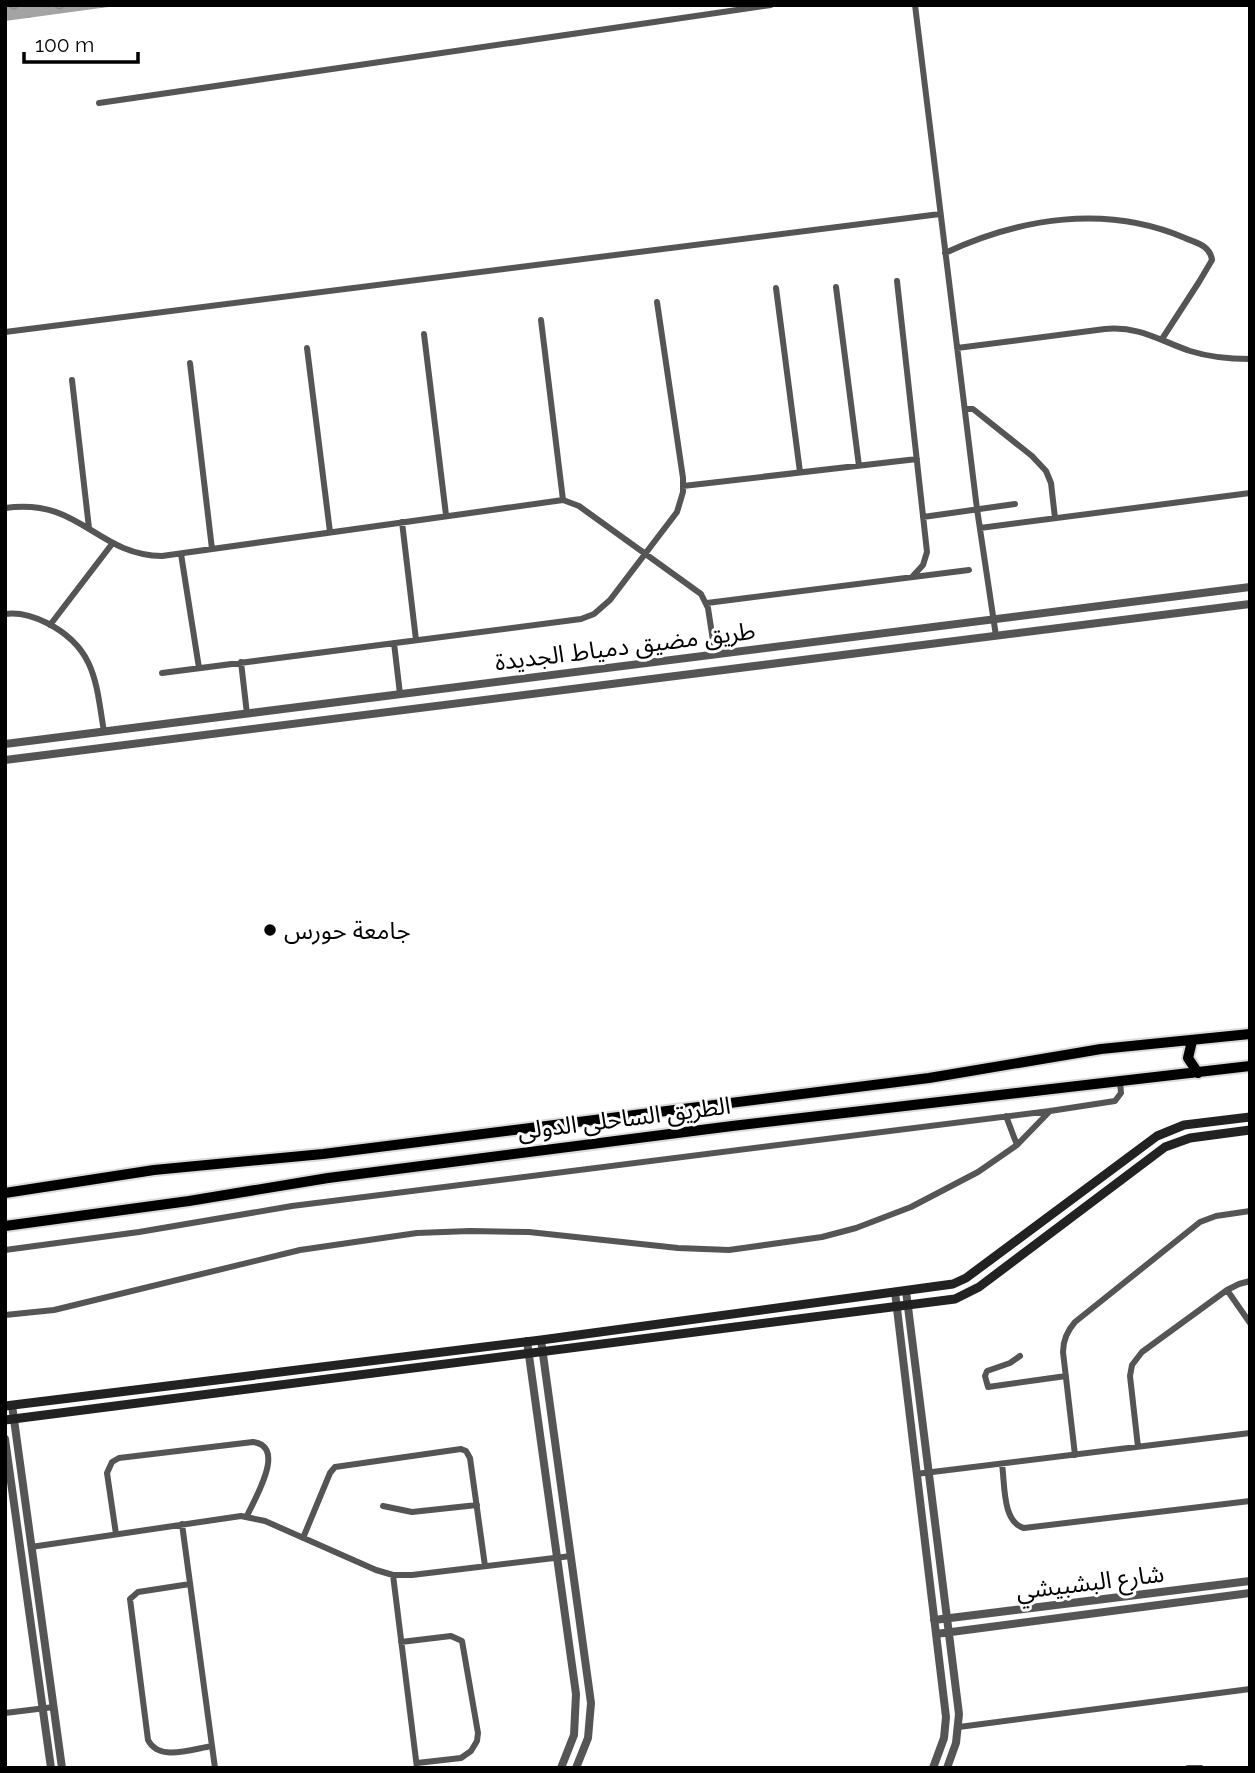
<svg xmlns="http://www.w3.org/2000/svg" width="1255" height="1773" viewBox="0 0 1255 1773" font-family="Raleway,'Noto Sans Arabic',sans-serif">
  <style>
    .water { fill: url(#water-ripples) }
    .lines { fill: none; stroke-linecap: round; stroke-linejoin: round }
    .trunk-casing { stroke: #dbdbdb; stroke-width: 14 }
    .minor { stroke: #555; stroke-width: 6 }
    .tertiary { stroke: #555; stroke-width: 8 }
    .secondary { stroke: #222; stroke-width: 9 }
    .trunk { stroke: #000; stroke-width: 10 }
    .poi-dot { fill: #000; stroke: #fff; stroke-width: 2.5 }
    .labels { text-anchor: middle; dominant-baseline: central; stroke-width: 6; stroke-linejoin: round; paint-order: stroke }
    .street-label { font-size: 24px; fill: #000; stroke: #fff }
    .poi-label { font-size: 24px; fill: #000; stroke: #fff; text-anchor: start }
  </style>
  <defs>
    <pattern id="water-ripples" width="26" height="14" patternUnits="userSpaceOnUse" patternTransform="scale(1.75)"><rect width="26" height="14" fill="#a3a3a3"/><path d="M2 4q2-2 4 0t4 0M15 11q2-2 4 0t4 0" fill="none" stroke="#8b8b8b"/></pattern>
  </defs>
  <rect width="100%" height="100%" fill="#fff"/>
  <path class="water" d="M5,5H123L5,21Z"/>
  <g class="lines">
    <g class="trunk-casing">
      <path id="trunk" d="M1192,1041L1188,1058L1198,1073
        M5,1193L154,1170L323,1154L929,1078L1101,1049L1250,1034
        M5,1226L189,1201L328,1178L732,1126L1250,1066"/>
    </g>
    <path class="minor" d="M915,5L977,509L996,636
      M99,103L771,5
      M945,253C1020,218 1106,204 1185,238C1196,243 1210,245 1212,260L1199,282L1162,339
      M897,281L927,552L923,565L912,577
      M836,287L859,466
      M776,288L800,472
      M541,320L563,500
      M5,332L940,214
      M424,334L446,515
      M307,348L330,532
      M957,348L1105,329C1140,326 1158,340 1190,351C1209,357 1229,359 1250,359
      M190,363L212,549
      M72,380L89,528
      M965,409H973L1032,456L1046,471L1051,483L1055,518
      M683,486L917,459
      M5,508C80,497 96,555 162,556L563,500L579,506L701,594L708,608L715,654
      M923,517L1015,504
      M402,522L416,640
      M980,528L1250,493
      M181,554L199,668
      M707,603L969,570
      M5,614C19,612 35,617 47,623C96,648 96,683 104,732
      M50,625L112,544
      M394,643L400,694
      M241,662L247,714
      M162,673L581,619L594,614L610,600L677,512L683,492V478L657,302
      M1006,1116L1017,1145
      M5,1250L139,1232L292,1206L1050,1111L1115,1101L1121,1093L1120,1082
      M1227,1290L1250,1323
      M5,1315L54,1310L300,1250L417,1233L470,1231L529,1232L678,1248L729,1250L822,1237L856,1228L911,1207L978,1172L1017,1145L1050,1111
      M1020,1356L1010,1363L987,1371L985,1376L988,1387L1066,1376
      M1138,1447L1130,1376L1132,1365L1142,1352L1227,1290L1239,1284L1250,1281
      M1075,1455L1063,1352C1063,1340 1067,1331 1075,1322L1200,1222L1216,1216L1250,1211
      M1002,1464C1005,1484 1002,1522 1024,1528L1250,1501
      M916,1474L1250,1433
      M383,1506L412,1512L477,1505
      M182,1524L215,1768
      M116,1534L107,1473L112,1462L119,1458L253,1442C287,1446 255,1498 247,1516
      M303,1538L330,1473L335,1467L461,1449L466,1451L470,1458L485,1566
      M31,1547L241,1516L265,1521L376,1570L393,1575H412L571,1556
      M393,1575L417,1768
      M190,1584L138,1592L130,1599L148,1740C159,1762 192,1749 212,1746
      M401,1642L451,1636L462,1641L478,1733L477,1741L471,1751L461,1758L417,1763
      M5,1713L54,1707
      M959,1727L1250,1689
      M1188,1768H1201"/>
    <path class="tertiary" d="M5,744L1250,587
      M5,760L1250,604
      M906,1291L959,1714L956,1743L947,1768
      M895,1292L946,1717L944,1738L933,1768
      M541,1340L591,1703L588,1738L576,1768
      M527,1341L576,1694L574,1735L561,1768
      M12,1405L62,1768
      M5,1439L51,1768
      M934,1620L1250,1581
      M936,1634L1250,1593"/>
    <path class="secondary" d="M5,1406L541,1340L953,1284L966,1278L1157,1136L1184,1125L1250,1117
      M5,1420L955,1299L979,1287L1165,1147L1190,1138L1250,1130"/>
    <use href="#trunk" class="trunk"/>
  </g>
  <circle class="poi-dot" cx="270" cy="930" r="7"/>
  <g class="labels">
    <g class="street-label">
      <text transform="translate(625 646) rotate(-7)">طريق مضيق دمياط الجديدة</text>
      <text transform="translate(624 1118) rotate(-7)">الطريق الساحلى الدولى</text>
      <text transform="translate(1090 1582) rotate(-7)">شارع البشبيشي</text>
    </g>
    <g class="poi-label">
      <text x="284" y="930">جامعة حورس</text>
    </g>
  </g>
  <rect width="1255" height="1773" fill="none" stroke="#000000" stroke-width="14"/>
  <path d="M24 52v10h114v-10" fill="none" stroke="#000000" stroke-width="3.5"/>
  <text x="35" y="52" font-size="21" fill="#000000" stroke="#ffffff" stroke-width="5" paint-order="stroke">100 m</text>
</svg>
